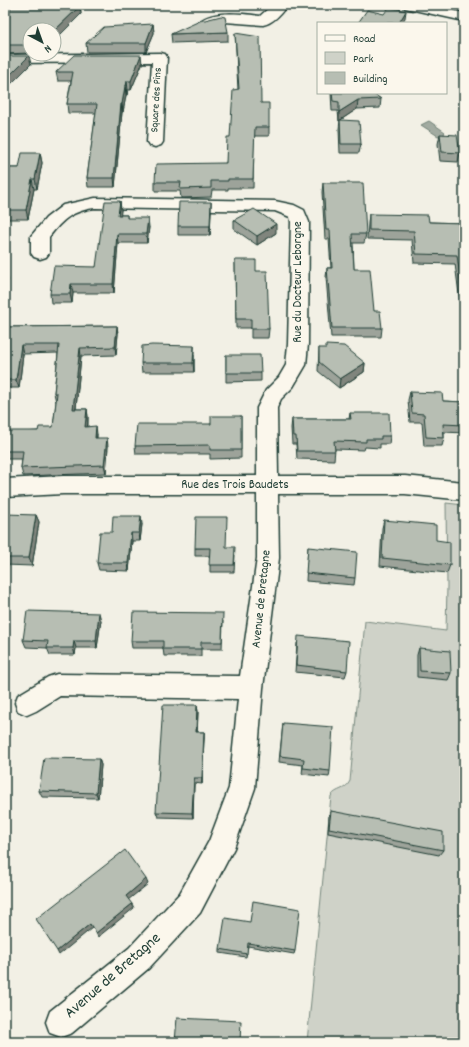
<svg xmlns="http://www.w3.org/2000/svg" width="469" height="1047" viewBox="0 0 469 1047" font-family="Dekko,sans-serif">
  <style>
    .green { fill: #cfd2c8; stroke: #77887e }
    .water { fill: #a2aba1; stroke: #6e7f75 }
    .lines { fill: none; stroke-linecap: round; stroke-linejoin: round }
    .minor-casing { stroke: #1f3d34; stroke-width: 3 }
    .minor { fill: #fbf7ec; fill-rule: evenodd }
    .wall { fill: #9da39a; stroke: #1f3d34 }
    .shaded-wall { fill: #80857d; stroke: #1f3d34 }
    .building { fill: #b7beb3; stroke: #1f3d34 }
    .labels { text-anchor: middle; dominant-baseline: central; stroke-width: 3.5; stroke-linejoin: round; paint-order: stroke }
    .far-street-label { font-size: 11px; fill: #1f3d34; stroke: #fbf7ec }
    .street-label { font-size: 13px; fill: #1f3d34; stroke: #fbf7ec }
    .near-street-label { font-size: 16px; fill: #1f3d34; stroke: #fbf7ec }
  </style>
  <rect width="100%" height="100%" fill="#f2f0e5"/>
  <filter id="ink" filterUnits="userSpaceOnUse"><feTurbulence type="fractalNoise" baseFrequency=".025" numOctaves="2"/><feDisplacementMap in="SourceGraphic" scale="8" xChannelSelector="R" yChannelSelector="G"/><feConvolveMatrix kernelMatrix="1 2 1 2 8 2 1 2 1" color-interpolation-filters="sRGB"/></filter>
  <g filter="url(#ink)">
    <path class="green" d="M446,503L464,505V1042H307L331,796C337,788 345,791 350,781L365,621L446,631L447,586Z"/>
    <path class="water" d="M429,121L445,132L444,133L445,135L438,136L421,125Z"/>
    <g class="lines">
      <g class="minor-casing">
        <path id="minor" d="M272,5H287C281,14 273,23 263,25L225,22L205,28L200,27L198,24C208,9 245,14 260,16Z
          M403,5H429L464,13V21L405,8Z
          M160,53L165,54L167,57L163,142L161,145L155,147L149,145L147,142L152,62L5,63V55Z
          M95,198L275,201L294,205L304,210L309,222L308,344L306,365L293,387L281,399L277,408L278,476H405L464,482V500L405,494H278L279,558L263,688L255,788L234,848L200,913L149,968L72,1033L61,1037L50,1033L46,1022L50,1011L129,948L180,893L209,841L229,788L238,699L60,696L36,711L27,715L18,711L15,703L18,695L48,677L57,674L240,676L257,558V494H63L5,497V479L63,476H257V408L266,390L279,377L286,365L288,344L291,222L290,217L275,211L95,208C72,211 63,219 49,237V253L46,257L40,259L34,257L31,253V236L46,218L63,205Z"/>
      </g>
      <use href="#minor" class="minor"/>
    </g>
    <path class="wall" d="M80,6L81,14L54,41V30H30V53L5,54V36Z
      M153,24L154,33L146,52H87L86,43Z
      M228,32V41L172,43L171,34Z
      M235,33L261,103L269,127V136H254L253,188H228V190H212L211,197L181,198L180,191H155V182L226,163L238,90Z
      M5,56L31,64L7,88H5Z
      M142,64L131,90H128L127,95H126L123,112H122L115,187H88L87,178L96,113H68L67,104L71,81H58L56,72Z
      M331,93H372L381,99L380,108L357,109L339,121L338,111H332Z
      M340,120L361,144L359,153H340L339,129Z
      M440,134L460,153L458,162L440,161L438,144Z
      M40,153L42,163L37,189H34L28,219H8L5,232V168H19Z
      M323,183L366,234L364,243H353L354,269L374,311L382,328L381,337H331L326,277L327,268H331L329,239H325L322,192Z
      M120,201L121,210L120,215H127V218L149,227L147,243H118L114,293H73L72,303H51L50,294L96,267Z
      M211,211L210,235H178V226Z
      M369,214L429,222L464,223V309H461L455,264L414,263L412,240L367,239L368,223Z
      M234,220L276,233L257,245L234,229Z
      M235,260L256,271L269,329L268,338H251V328H236Z
      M117,326L118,334L116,355L81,356L76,409H87L88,417V427L97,434V438L108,446L106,473L23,476L21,468L22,459H6L5,456V432L6,433L38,431L53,427L56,402L54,393L58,353L23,354L19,388H5V327Z
      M319,348L365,363L364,372L339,388L318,371Z
      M194,355V372H142L141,363Z
      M226,355L261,373V381L226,382Z
      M410,392L443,401L464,402V433L444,432V438L442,446H424L422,422H410L408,400Z
      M350,413L390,436L389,444H380V448L365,447L364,450L335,449L334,460L297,459L296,444H292L291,428L292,419H349Z
      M241,416V458L210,459V454H136L135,446L211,424Z
      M36,515L39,522L32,566L5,565V520Z
      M384,520L436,540L450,565L447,573L380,566L382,528Z
      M142,524L140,541H132L129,571L99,570L97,563L112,532Z
      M226,547L235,555L234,572H210V556H195V548Z
      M308,547L355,578L354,585L306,581Z
      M101,620L97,648H76L75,655H50L47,648L26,647L23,640Z
      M223,621L222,649H201V656H164L163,648H132L131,641Z
      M297,643L347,671L345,677L295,672Z
      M419,648L451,673L448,680L417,677V655Z
      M197,705L198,712L197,732H204V738L202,784L194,783L193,818L158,817L156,812Z
      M283,723L330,771L329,777L302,774L303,765L279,762Z
      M99,759L101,765L98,798L42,797L39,791Z
      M331,811L443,850L439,855L328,833L329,816Z
      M250,922L295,951L294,954L248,946L246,957L220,953V949Z"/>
    <path class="shaded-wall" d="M80,6L81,14L54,41V31Z
      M406,11L405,18L402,23H399Z
      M153,24L154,33L146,52V43Z
      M141,55L142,64L131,90V81Z
      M29,56L31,64L7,88L5,80Z
      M127,81L128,90L127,95L126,86Z
      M125,86L126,95L123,112L122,104Z
      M358,100L357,109L339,121V112Z
      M121,104L122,112L115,187L114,178Z
      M40,153L42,163L37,189L35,179Z
      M32,179L34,189L28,219L26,210Z
      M120,201L121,210L120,224L118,215Z
      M211,202V211L210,235V226Z
      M6,210L8,219L5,232V213Z
      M148,218L149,227L147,243L146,234Z
      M276,224V233L257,245V236Z
      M117,234L118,243L114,293L113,284Z
      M6,271L8,280L5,291V273Z
      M71,284L73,293L72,303L70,294Z
      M117,326L118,334L116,355L115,347Z
      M21,345L23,354L19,388L16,380Z
      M194,346V372L193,363Z
      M80,348L81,356L75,417L73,409Z
      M365,363L364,372L339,388L340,379Z
      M87,409L88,417L87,435L85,427Z
      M96,426L97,434L96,446L95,438Z
      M107,438L108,446L106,473L104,465Z
      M36,515L39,522L32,566L29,558Z
      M141,516L142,524L140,541L139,533Z
      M131,533L132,541L129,571L128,563Z
      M99,613L101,620L97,648L96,641Z
      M74,641L76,648L75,655L73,648Z
      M197,705L198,712L197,738L196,732Z
      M204,732V738L202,784V778Z
      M99,759L101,765L98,798L96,793Z
      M194,778V783L193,818L192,813Z
      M146,879L148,884L128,900L126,896Z
      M132,904L134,908L98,937L96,933Z
      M90,924L92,928L59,955L57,951Z"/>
    <path class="building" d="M11,5H77L80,6L54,31V30H30V45H5V36Z
      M389,7L406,11L399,23H358L367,10L384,14Z
      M221,16L225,17L228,32L171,34L202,20H205Z
      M153,24L146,43H86L104,27Z
      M235,33L260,37L261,103H269V127H255L253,179H228V181H211V188L180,189L181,182H155L156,164L226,163L227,137H230L233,90L239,89Z
      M74,55H141L131,81H127L126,86H125L122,104H121L114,178H87L97,104H67L73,72H56Z
      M5,56H29L5,80Z
      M332,93H372L381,99L358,100L339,112V102L333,101Z
      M340,120L359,121L361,144H341Z
      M440,134L457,135L460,153L442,152Z
      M22,153H40L35,179H32L26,210H6L5,213V168H19Z
      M323,183H363L366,234H352L354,269H370L374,311H380L382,328H332L327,268H332L330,230H326Z
      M105,201H120L118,215H127V218H148L146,234H117L113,284H71L70,294H50L54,266L96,267Z
      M179,202H211L210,226H178Z
      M254,209L276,224L257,236L234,220Z
      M369,214L428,215L429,222L464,223V300H463L457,255L416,254L414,231L369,230Z
      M235,260H256V271H267L269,329H251V319H236Z
      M117,326L115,347L80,348L73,409H87L85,427L96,426L95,438H107L104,465L21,468L23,451H5V432L6,436V431H38L39,427H53L57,393H54L59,345H21L16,380H5V327Z
      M152,345L194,346L193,363H141L142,346Z
      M326,345L344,346L365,363L340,379L319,362V348H326Z
      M226,355H260L261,373H226Z
      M410,392L442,393L443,401L464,402V425L443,424L444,438L426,437L424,414L412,413Z
      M350,413H389L390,436H381V439H366V442L334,441L335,451H297L296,436H293L292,419H351Z
      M211,416H241V450H210V445L135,446L137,424H211Z
      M6,514L36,515L29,558H5V520Z
      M113,516H141L139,533H131L128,563H97L100,532H112Z
      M196,517H227L226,547H235L234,565H209L210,548H195Z
      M384,520L436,525V540L450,542V565L382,558Z
      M308,547L357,552L355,578L306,573Z
      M27,611L99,613L96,641H74L73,648H47L48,641L23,640Z
      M133,612L223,613L222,642H201V649H163V641H131Z
      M298,636L349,641L347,671L296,665Z
      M419,648L450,651L451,673L420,671Z
      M163,705H197L196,732H204L202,778H194L192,813L156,812Z
      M283,723L333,727L330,771L303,768L304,759L280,756Z
      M44,758L99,759L96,793L39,791Z
      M331,811L443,832V850L329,828Z
      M125,850L146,879L126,896L132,904L96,933L90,924L57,951L36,919Z
      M253,901L300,909L295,951L248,943L247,954L220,949L225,918L250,922Z
      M177,1018L241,1021L240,1042H175Z"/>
  </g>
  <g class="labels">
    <g class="far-street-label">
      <text transform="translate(157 100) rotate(-87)">Square des Pins</text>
    </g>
    <g class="street-label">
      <text transform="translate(298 282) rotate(-90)">Rue du Docteur Leborgne</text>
      <text x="235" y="485">Rue des Trois Baudets</text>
      <text transform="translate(262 599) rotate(-84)">Avenue de Bretagne</text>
    </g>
    <g class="near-street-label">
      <text transform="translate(113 976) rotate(-41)">Avenue de Bretagne</text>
    </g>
  </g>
  <rect width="469" height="1047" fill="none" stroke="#fbf7ec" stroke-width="20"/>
  <rect x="10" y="10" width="449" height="1027" fill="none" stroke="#1f3d34" stroke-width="1.5" filter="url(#ink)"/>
  <rect x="317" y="22" width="130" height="72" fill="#fbf7ec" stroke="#a3ada2"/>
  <rect x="325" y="35" width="20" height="6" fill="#fbf7ec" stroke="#a3ada2"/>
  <text x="353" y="42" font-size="12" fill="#1f3d34">Road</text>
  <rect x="325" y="52" width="20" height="12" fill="#cfd2c8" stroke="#a3ada2"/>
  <text x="353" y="62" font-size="12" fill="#1f3d34">Park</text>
  <rect x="325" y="72" width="20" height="12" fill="#b7beb3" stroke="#a3ada2"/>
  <text x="353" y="82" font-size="12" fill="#1f3d34">Building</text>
  <g transform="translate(42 42) rotate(139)"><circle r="19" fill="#fbf7ec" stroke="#a3ada2"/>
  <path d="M0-3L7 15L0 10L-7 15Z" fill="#1f3d34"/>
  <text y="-6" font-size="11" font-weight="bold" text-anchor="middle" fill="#1f3d34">N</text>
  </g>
</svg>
